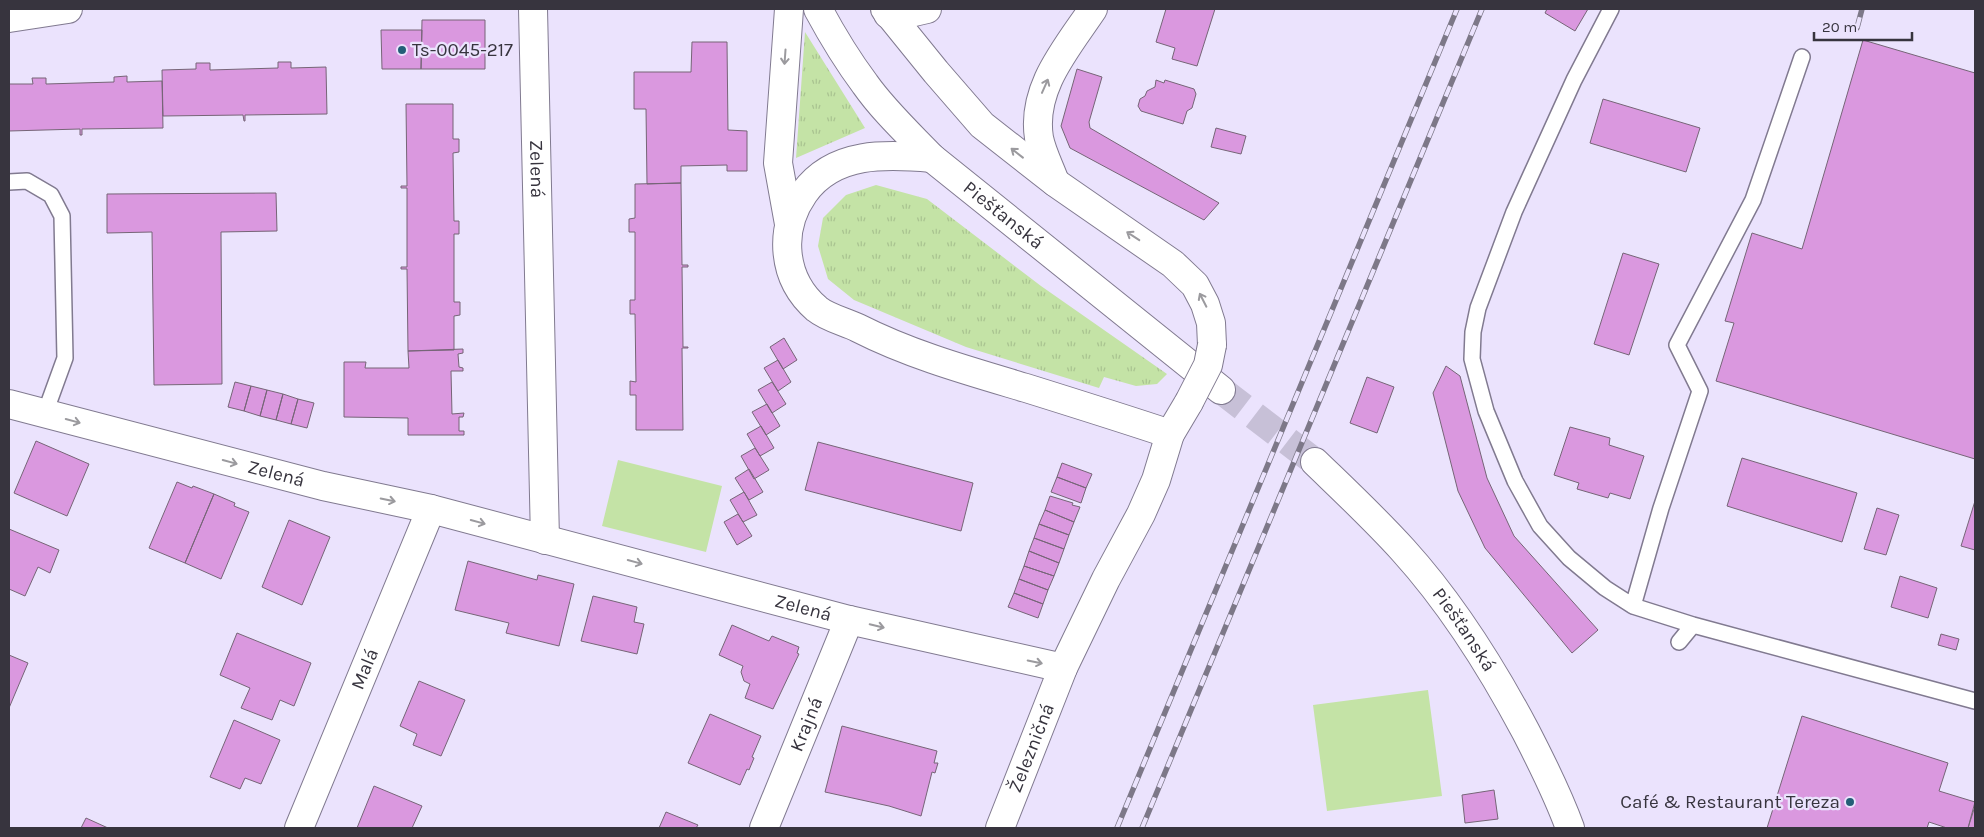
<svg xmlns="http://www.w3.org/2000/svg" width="1984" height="837" viewBox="0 0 1984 837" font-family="Karla,sans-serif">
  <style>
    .grass { fill: url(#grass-tufts) }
    .pitch { fill: #c4e3a6 }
    .building { fill: #da98df; stroke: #766577 }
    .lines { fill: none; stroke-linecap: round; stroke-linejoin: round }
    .minor-tunnel { stroke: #c7c0d7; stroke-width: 28; stroke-dasharray: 28 14; stroke-linecap: butt }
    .service-casing { stroke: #817a90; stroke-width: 18 }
    .minor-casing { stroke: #817a90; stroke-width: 30 }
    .service { stroke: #fff; stroke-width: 15 }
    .minor { stroke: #fff; stroke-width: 28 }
    .rail-casing { stroke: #7d7888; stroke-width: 5.5 }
    .rail { stroke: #ebe3fd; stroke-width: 4; stroke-dasharray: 11; stroke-linecap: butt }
    .minor-bridge-casing { stroke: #817a90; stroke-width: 30; stroke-linecap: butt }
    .minor-bridge { stroke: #fff; stroke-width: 28 }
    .oneway { stroke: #9b9a9e }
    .poi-dot { fill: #235e77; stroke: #ebe3fd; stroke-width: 2 }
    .labels { text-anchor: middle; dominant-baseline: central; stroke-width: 4.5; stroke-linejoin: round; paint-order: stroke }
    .poi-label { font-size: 19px; fill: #37343e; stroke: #ebe3fd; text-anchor: start }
    .street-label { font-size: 19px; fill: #37343e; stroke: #ebe3fd }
  </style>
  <defs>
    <pattern id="grass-tufts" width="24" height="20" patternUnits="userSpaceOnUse" patternTransform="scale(1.25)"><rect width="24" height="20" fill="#c4e3a6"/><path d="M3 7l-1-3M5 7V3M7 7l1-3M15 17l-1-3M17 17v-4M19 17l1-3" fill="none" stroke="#a9c390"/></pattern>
  </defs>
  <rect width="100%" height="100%" fill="#ebe3fd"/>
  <path class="grass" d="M805,32L865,128L796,158Z
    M876,185L927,199L1041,286L1167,374L1157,384L1136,386L1104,377L1099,388L966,347L854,300L828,279L818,246L823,218L846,195Z"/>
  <path class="pitch" d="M618,460L722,486L706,552L602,526Z
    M1428,690L1442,796L1327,811L1313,705Z"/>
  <path class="building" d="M1166,9H1215L1197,66L1172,59L1175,48L1156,42Z
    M1547,9H1588L1575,31L1545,13Z
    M422,20H485V69H421Z
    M381,30H422L421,69H382Z
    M1863,40L1975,73V459L1716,381L1734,323L1725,321L1752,233L1802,249Z
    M692,42H727L728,130L747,131V171H727V165L681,166V183L647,184L646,109H634V72H691Z
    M278,62H291V68L326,67L327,114L245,115V121H244L243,115L163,116L162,70L196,69V63H210V70L278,68Z
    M1077,69L1102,77L1089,122L1090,128L1219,203L1204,220L1070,148L1061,126Z
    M127,76V82L162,81L163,128L82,129V135H80V129L9,131V84H33L32,78H46V84L114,82V77Z
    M1156,80L1164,83L1165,80L1194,89L1196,94L1192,108L1187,111L1183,124L1141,111L1138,106L1140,99L1145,96L1147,91L1155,87Z
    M1603,99L1700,128L1686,172L1590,143Z
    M406,104H453V139H459V152L453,153L454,221H459V234H454V302H460V315L454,316V350L408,351L407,269H401V267H407V188H401V186H407Z
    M1216,128L1246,136L1241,154L1211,147Z
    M681,183L682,265H688V267H682L683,347H688V348H682L683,430H636V395H630V381L636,382L635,314H630V300H635V232H629V219L635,218V184Z
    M276,193L277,231L221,232L222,384L154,385L152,232L107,233V194Z
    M1623,253L1659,264L1629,355L1594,344Z
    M784,338L797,360L783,369L770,347Z
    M463,349V353L458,354L459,367L463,368V371H451L452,414L464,413L463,417H459V431H464V435H408V418L344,417V362H366L365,368H409L408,351Z
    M778,360L791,382L778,391L764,368Z
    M1446,366L1460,376L1487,478L1514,536L1598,630L1572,653L1485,548L1458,491L1433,393Z
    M1367,377L1394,387L1377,433L1350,423Z
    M235,382L251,386L244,411L228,407Z
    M772,382L786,404L772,413L758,390Z
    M251,386L267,390L260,416L244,411Z
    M267,390L283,394L276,420L260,416Z
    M283,394L298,399L291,424L276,420Z
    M298,399L314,403L307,428L291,424Z
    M767,404L780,426L766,435L752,412Z
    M761,426L774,448L760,456L747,434Z
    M1570,427L1610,438L1609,445L1644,456L1630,499L1610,493L1608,498L1577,489L1579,483L1554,475Z
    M36,441L89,464L67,516L14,493Z
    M818,442L973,483L961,531L805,490Z
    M755,448L769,470L754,479L741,456Z
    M1742,458L1857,493L1842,542L1727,506Z
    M1062,463L1092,474L1086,488L1057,477Z
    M749,469L763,492L749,500L735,478Z
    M1057,477L1086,488L1081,503L1051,492Z
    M177,482L192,488L193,486L214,494L185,563L149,548Z
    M744,492L757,515L743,522L730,500Z
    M214,494L235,503L234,506L249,512L221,579L185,563Z
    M1050,496L1073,503L1072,505L1080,507L1074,522L1045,510Z
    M1975,501V550L1961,546Z
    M1877,508L1899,515L1886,555L1864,549Z
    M1045,510L1074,522L1069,535L1039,524Z
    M738,514L752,536L737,545L724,522Z
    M289,520L330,537L302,605L262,587Z
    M1039,524L1069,535L1064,549L1034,538Z
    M9,529L59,550L50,573L38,567L25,596L9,589Z
    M1034,538L1064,549L1059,563L1029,551Z
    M1029,551L1059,563L1054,576L1024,566Z
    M468,561L537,580L538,575L574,584L559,646L506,633L509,623L455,610Z
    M1024,566L1054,576L1048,590L1019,579Z
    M1900,576L1937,588L1928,618L1891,607Z
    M1019,579L1048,590L1043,604L1014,593Z
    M1014,593L1043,604L1038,618L1008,607Z
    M593,596L637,607L634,622L644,624L637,654L581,641Z
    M732,625L769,641L772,636L799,647L797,653L799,654L773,709L745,698L750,684L744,681L741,672L743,666L719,655Z
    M237,633L311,663L294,706L280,700L272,720L241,708L250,688L220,675Z
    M1941,634L1959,639L1956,650L1938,645Z
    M9,655L28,663L9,708Z
    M419,681L465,700L441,756L413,745L417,734L400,726Z
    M710,714L761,736L752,757L754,758L749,770L747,769L740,785L688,763Z
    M1802,716L1948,763L1939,791L1975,802L1968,828H1947L1929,822L1927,828H1767Z
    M234,720L280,740L261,784L245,778L240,789L210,777Z
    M842,726L937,751L934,763H938L935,773L932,772L921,816L889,806L825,792Z
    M374,786L422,806L412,828H357Z
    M1494,790L1498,819L1465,823L1462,795Z
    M1975,806V828H1968Z
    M666,812L698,825L696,828H659Z
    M86,818L108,828H81Z"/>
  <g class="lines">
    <path class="minor-tunnel" d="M1221,390L1315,462"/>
    <g class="service-casing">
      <path id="service" d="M1611,9L1574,80L1514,212L1478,308L1473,332L1472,359L1486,411L1515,481L1540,526L1569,558L1605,588L1633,606L1693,625L1975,701
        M9,182L27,181L51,195L62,216L65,358L45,413
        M1633,606L1661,508L1700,391L1677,345L1753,200L1802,57
        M1679,642L1693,625"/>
    </g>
    <g class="minor-casing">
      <g id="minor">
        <path id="s1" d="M533,9L545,540"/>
        <path d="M789,9L778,163L789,224"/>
        <path id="s2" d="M818,9C832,35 847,60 865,84C884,111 909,134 932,158L1221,390"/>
        <path d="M885,9L936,72L982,125L1056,183L1173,264L1195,285L1205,304L1211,323L1212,345"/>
        <path d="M888,14L914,12L927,9"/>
        <path d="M9,18L68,9"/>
        <path d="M932,158C887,154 834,151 804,193C778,230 782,279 817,309C828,318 846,322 858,328C911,355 969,371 1026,388C1074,403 1122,418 1170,434"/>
        <path d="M1055,182C1050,168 1042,153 1039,138C1031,88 1067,48 1093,9"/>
        <path id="s3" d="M9,404L323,486L431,509L849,620L1063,668"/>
        <path id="s4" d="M1315,462C1345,491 1375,519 1403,550C1452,604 1492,668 1526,732C1542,763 1558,795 1570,828"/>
        <path id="s5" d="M299,828L431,509"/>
        <path id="s6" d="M764,828L849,620"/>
        <path id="s7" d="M1000,828L1063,668L1106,579L1141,514L1156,480L1170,434L1189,402"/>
      </g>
    </g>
    <use href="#service" class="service"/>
    <use href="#minor" class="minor"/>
    <g class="rail-casing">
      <path id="rail" d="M1857,28L1862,9
        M1117,828L1457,9
        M1142,828L1482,9"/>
    </g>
    <use href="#rail" class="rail"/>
    <g class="minor-bridge-casing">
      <path id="minor-bridge" d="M1189,402L1208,365L1212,345"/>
    </g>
    <use href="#minor-bridge" class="minor-bridge"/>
  </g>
  <defs><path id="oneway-shaft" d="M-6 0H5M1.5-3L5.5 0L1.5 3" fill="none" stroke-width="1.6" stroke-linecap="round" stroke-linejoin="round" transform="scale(1.25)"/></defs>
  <g class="oneway">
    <use href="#oneway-shaft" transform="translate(785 57) rotate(94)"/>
    <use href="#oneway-shaft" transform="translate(1045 86) rotate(-66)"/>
    <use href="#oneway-shaft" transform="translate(1017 153) rotate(-142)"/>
    <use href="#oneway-shaft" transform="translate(1133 236) rotate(-147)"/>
    <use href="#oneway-shaft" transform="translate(1203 300) rotate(-117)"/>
    <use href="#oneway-shaft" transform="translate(73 421) rotate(15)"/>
    <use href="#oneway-shaft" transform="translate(230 462) rotate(15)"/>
    <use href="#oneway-shaft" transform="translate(388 500) rotate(12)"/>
    <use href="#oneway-shaft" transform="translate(478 522) rotate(15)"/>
    <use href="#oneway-shaft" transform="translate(635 562) rotate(15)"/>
    <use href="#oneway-shaft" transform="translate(877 626) rotate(13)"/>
    <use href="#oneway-shaft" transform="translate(1035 662) rotate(12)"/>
  </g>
  <g class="poi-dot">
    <circle cx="402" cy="50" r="5"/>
    <circle cx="1850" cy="802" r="5"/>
  </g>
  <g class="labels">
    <g class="poi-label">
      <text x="412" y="50">Ts-0045-217</text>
      <text x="1840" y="802" text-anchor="end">Café &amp; Restaurant Tereza</text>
    </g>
    <g class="street-label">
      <text stroke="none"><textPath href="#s1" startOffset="160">Zelená</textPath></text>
      <text stroke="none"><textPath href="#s2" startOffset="280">Piešťanská</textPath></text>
      <text stroke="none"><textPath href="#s3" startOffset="276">Zelená</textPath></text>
      <text stroke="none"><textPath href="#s3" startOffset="820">Zelená</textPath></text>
      <text stroke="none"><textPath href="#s4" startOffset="225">Piešťanská</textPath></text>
      <text stroke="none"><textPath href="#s5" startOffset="172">Malá</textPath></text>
      <text stroke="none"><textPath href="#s6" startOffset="112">Krajná</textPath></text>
      <text stroke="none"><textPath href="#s7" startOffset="86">Železničná</textPath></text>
    </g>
  </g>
  <rect width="1984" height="837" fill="none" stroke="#37343e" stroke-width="20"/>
  <path d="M1814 32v8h98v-8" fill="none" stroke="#37343e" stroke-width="2.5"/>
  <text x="1822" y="32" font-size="15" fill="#37343e" stroke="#ebe3fd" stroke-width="4" paint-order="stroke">20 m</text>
</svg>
